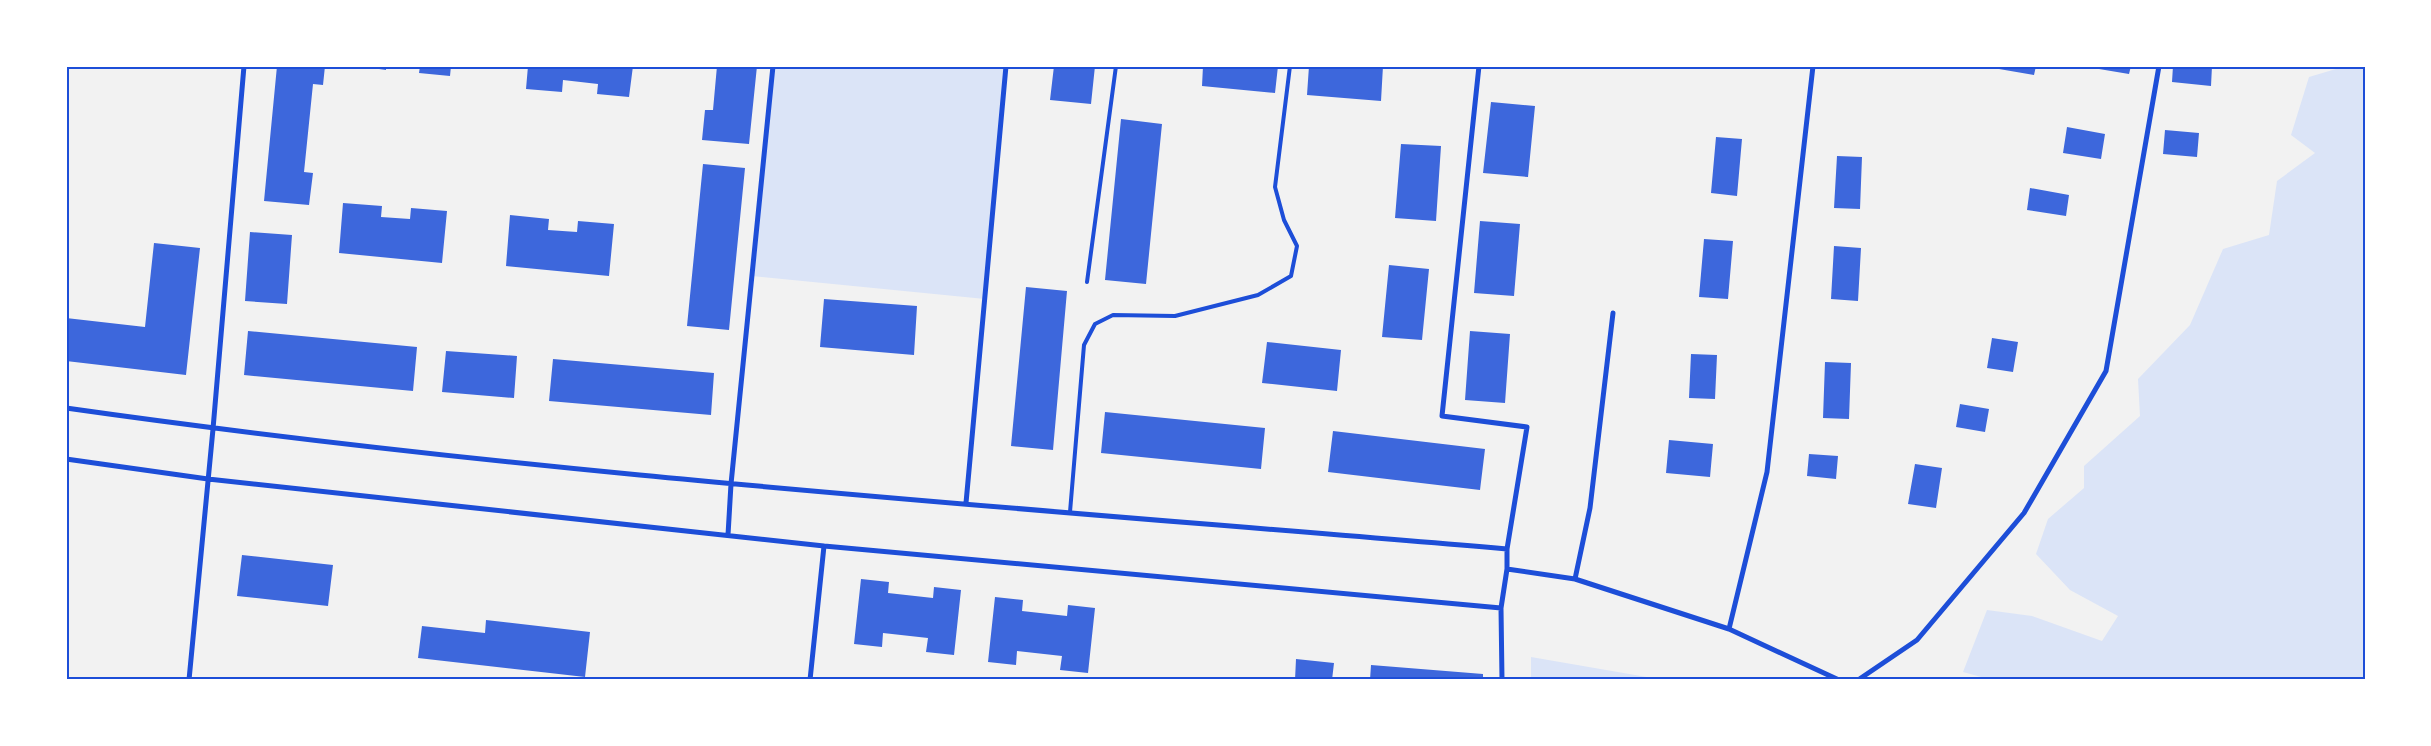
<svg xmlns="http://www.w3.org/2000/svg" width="2431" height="746" viewBox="0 0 2431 746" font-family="'DM Sans',sans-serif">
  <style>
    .green { fill: #dbe4f7 }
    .building { fill: #3d67dc }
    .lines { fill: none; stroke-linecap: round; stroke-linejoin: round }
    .service { stroke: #1d4ed8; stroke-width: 4 }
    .minor { stroke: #1d4ed8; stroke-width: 5 }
    .neatline { fill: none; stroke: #1d4ed8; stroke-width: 2 }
  </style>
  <rect width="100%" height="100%" fill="#f2f2f2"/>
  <path class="green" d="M773,66H1006L985,299L752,276Z
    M2346,66H2365V680H1992L1963,672L1987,610L2032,616L2102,641L2118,616L2070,590L2036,554L2048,519L2084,488V466L2140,416L2138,379L2190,325L2223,249L2269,235L2277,181L2315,153L2291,135L2309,77Z
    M1531,657L1664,680H1531Z"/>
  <path class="building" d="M277,66H325L323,85L313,84L304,172L313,173L309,205L264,201Z
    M358,66H386V70Z
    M420,66H451L450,76L419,73Z
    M528,66H633L629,97L597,94L598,84L563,80L562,92L526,89Z
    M717,66H757L749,144L702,140L705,110H713Z
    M1054,66H1095L1091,104L1050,100Z
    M1203,66H1278L1275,93L1202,86Z
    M1309,66H1383L1381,101L1307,95Z
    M2000,66H2036L2034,75L1999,69Z
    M2099,66H2131L2129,74L2099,69Z
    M2173,66H2212L2211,86L2172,82Z
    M1491,102L1535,106L1528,177L1483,173Z
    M1121,119L1162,124L1146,284L1105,280Z
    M2067,127L2105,134L2101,159L2063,153Z
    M2165,130L2199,133L2197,157L2163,154Z
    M1716,137L1742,139L1737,196L1711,193Z
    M1401,144L1441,146L1436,221L1395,218Z
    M1837,156L1862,157L1860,209L1834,208Z
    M703,164L745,168L729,330L687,326Z
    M2030,188L2069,195L2066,216L2027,210Z
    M343,203L382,206L381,217L410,219L411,208L447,211L442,263L339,253Z
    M510,215L549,219L548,230L577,232L578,221L614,224L609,276L506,266Z
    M1480,221L1520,224L1514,296L1474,293Z
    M250,232L292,235L287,304L245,301Z
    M1704,239L1733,241L1728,299L1699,297Z
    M154,243L200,248L186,375L66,361V318L145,327Z
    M1834,246L1861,248L1858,301L1831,299Z
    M1389,265L1429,269L1422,340L1382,337Z
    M1026,287L1067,291L1053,450L1011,446Z
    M824,299L917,306L914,355L820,347Z
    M248,331L417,347L413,391L244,375Z
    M1470,331L1510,334L1505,403L1465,400Z
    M1992,338L2018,342L2013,372L1987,368Z
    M1267,342L1341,350L1337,391L1262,383Z
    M446,351L517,356L514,398L442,392Z
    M1691,354L1717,355L1715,399L1689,398Z
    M553,359L714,373L711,415L549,401Z
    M1825,362L1851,363L1849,419L1823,418Z
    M1960,404L1989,409L1985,432L1956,427Z
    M1105,412L1265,428L1261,469L1101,453Z
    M1333,431L1485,449L1480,490L1328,472Z
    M1669,440L1713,444L1710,477L1666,473Z
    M1809,454L1838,456L1836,479L1807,476Z
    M1915,464L1942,468L1936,508L1908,504Z
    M242,555L333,565L328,606L237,596Z
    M861,579L889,582L888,593L933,598L934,587L961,590L954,655L926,652L928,638L883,633L882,647L854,644Z
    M995,597L1023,600L1022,611L1067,616L1068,605L1095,608L1088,673L1060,670L1062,656L1017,651L1016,665L988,662Z
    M486,620L590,632L585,677L418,658L422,626L485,633Z
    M1296,659L1334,663L1332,680H1295Z
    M1371,665L1483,674V680H1370Z"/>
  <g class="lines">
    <path class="service" d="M1087,282L1116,66
      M1070,512L1084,345L1095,324L1113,315L1175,316L1258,295L1291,276L1297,246L1284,220L1275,187L1290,66"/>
    <path class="minor" d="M1479,66L1442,416L1527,427L1507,549
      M66,408C544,476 1027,508 1507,549V569L1501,608L824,546L208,479L66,459
      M966,503L1006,66
      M728,535L731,484L773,66
      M1507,569L1575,579L1729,629L1839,680
      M1575,579L1590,508L1613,313
      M1501,608L1502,680
      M1729,629L1767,472L1813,66
      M189,680L213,429L244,66
      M810,680L824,546
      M1858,680L1917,640L2024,513L2106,371L2159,66"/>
  </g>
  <rect width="2431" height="746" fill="none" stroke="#ffffff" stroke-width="135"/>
  <rect x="68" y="68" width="2296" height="610" class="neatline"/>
</svg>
